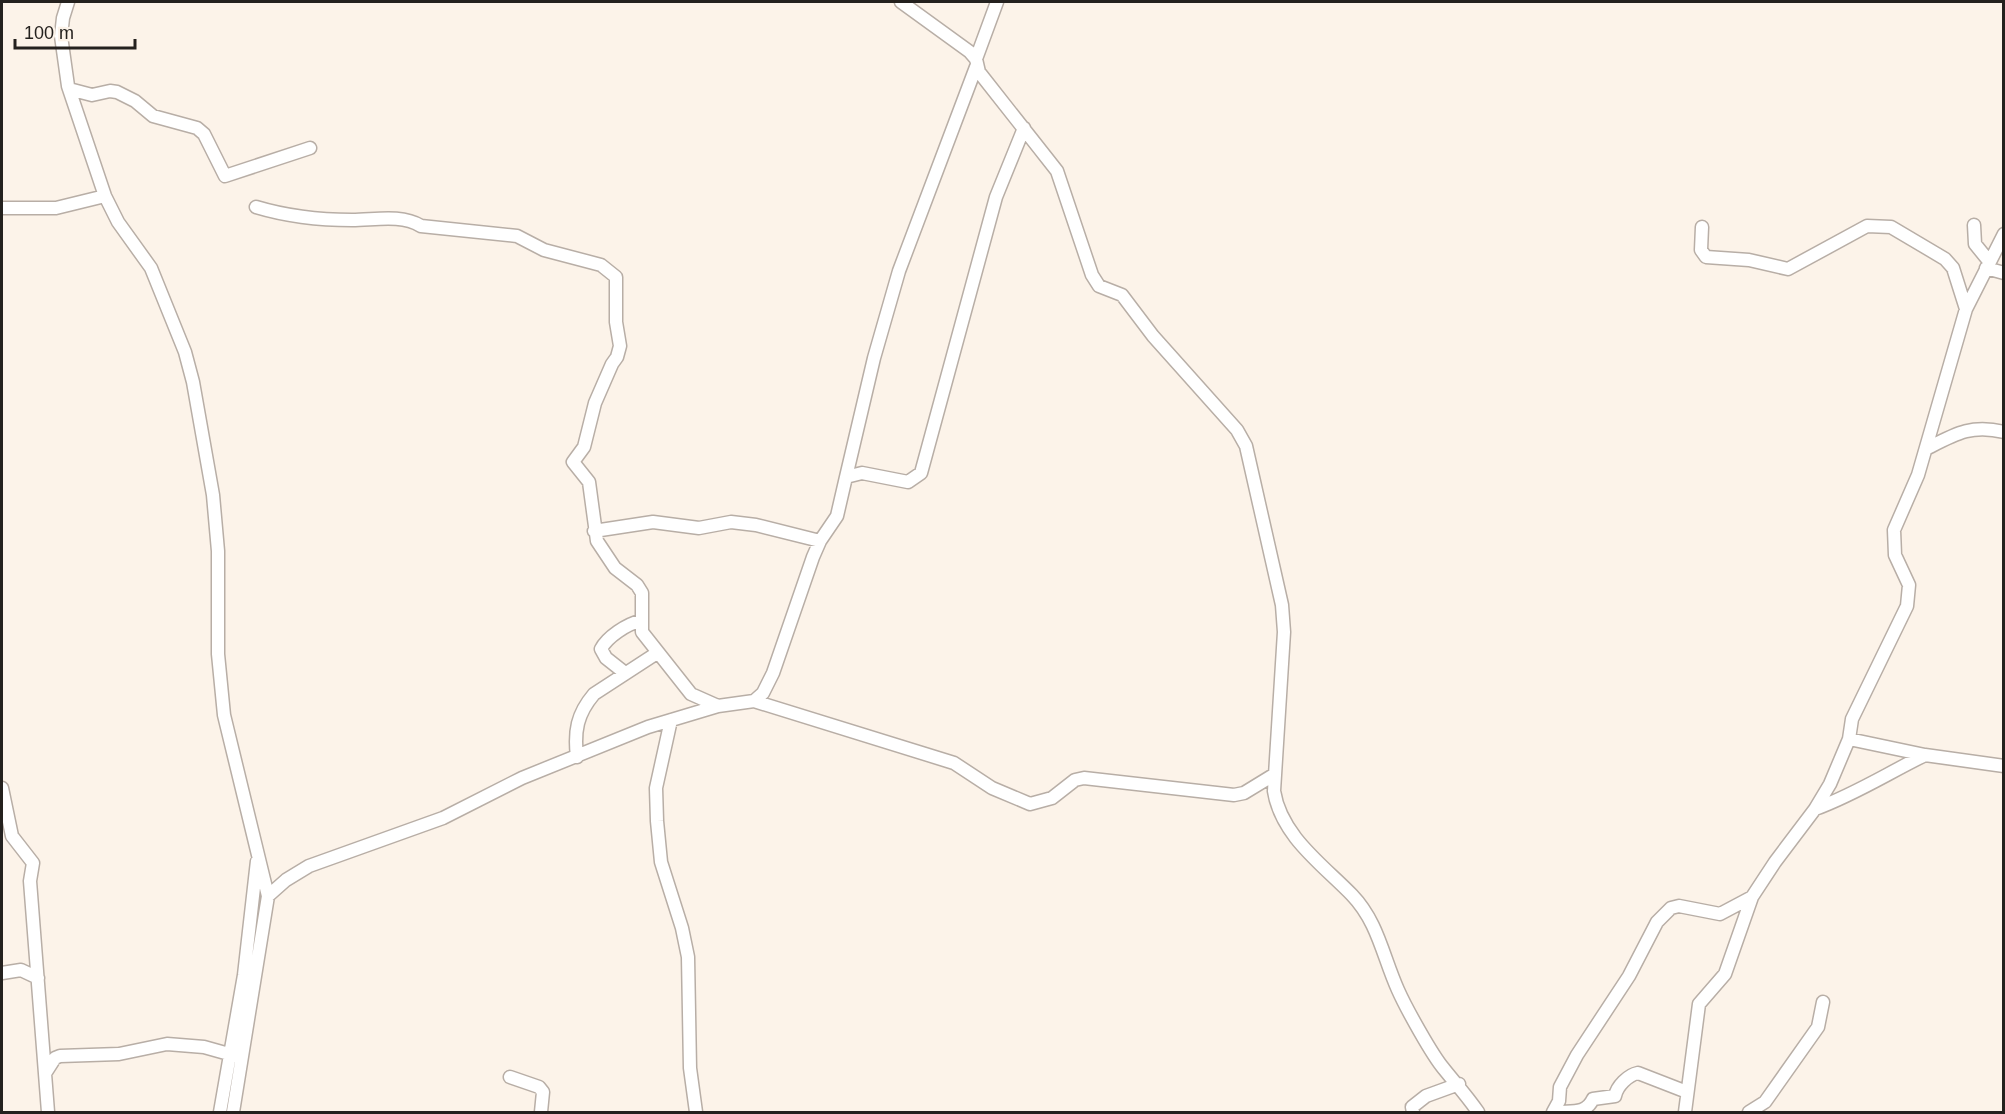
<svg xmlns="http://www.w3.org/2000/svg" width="2005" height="1114" viewBox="0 0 2005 1114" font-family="Arial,sans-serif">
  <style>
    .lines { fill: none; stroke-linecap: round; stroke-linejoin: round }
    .minor-casing { stroke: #b8aea6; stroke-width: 15 }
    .minor { stroke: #fff; stroke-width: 12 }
  </style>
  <rect width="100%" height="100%" fill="#fcf3e9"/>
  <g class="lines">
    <g class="minor-casing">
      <path id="minor" d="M68,2L63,18L61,36L68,86L105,196L118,222L151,268L185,352L193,382L213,495L218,551V654L224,715L268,896L233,1112
        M901,2L970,52L976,59L979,72L1057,171L1092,275L1099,286L1122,295L1153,336L1237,430L1246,446L1282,605L1284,632L1274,791C1281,836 1323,865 1352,895C1378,922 1383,957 1398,990C1406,1008 1432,1055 1444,1069C1456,1084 1467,1096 1478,1112
        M976,59L997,2
        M69,89L92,95L110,91L117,92L135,101L153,116L197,128L204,134L225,176L310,148
        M256,207C286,216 320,220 352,220C375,220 401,214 421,226L517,236L544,250L601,265L616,277V322L620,346L617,357L612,364L595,403L584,447L573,462L589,482L597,541L615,568L637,585L642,593V632L691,694L718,706
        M2,208H56L105,196
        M1974,225L1975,244L1988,260
        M1702,227L1701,250L1706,257L1749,260L1788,269L1867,226L1891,227L1945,259L1953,268L1966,309
        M1986,268L2004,273
        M1926,449C1955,434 1971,424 2004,432
        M846,477L874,358L899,271L976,67
        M594,531L653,522L699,528L731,522L756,525L820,541
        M625,673L606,658L601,649C607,637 627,624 640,621
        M754,701L954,763L992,788L1030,804L1052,798L1075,780L1084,778L1234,795L1244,793L1275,774
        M671,720L656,788L657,821L661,862L682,928L688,957L690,1068L696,1112
        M1849,739L1925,755L2004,766
        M577,757C574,731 577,714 594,694L657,653
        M2,788L12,836L33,863L30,881L48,1112
        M1815,809C1854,795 1888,773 1925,755
        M268,896L286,880L309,866L443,818L522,778L648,727L718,706L754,701L763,693L773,673L813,557L820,541L837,516L846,477L862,473L908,482L921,473L996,197L1024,128
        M2,973L21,970L38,978
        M46,1072L55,1058L60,1056L119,1054L167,1044L204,1047L236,1056
        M510,1077L539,1087L543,1092L541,1112
        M220,1112L244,975L257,861
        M1413,1112L1412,1107L1426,1096L1459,1084
        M1553,1112L1559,1101L1560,1087L1577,1055L1629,976L1657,922L1671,908L1679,906L1720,914L1752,897
        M1558,1112C1573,1111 1586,1114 1593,1099L1615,1096C1617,1086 1628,1075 1638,1073L1687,1092
        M1685,1112L1699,1004L1725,974L1752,897L1775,862L1815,809L1830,784L1849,739L1852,719L1907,606L1909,585L1895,555L1894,530L1918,475L1966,309L2004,234
        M1749,1112L1765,1102L1818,1027L1823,1002"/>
    </g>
    <use href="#minor" class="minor"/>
  </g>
  <rect width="2005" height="1114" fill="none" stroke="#24211e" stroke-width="6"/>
  <path d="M15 39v9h120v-9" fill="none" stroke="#24211e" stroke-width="3"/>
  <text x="24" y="39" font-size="18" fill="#24211e" stroke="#fcf3e9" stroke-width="4.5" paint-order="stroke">100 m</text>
</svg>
